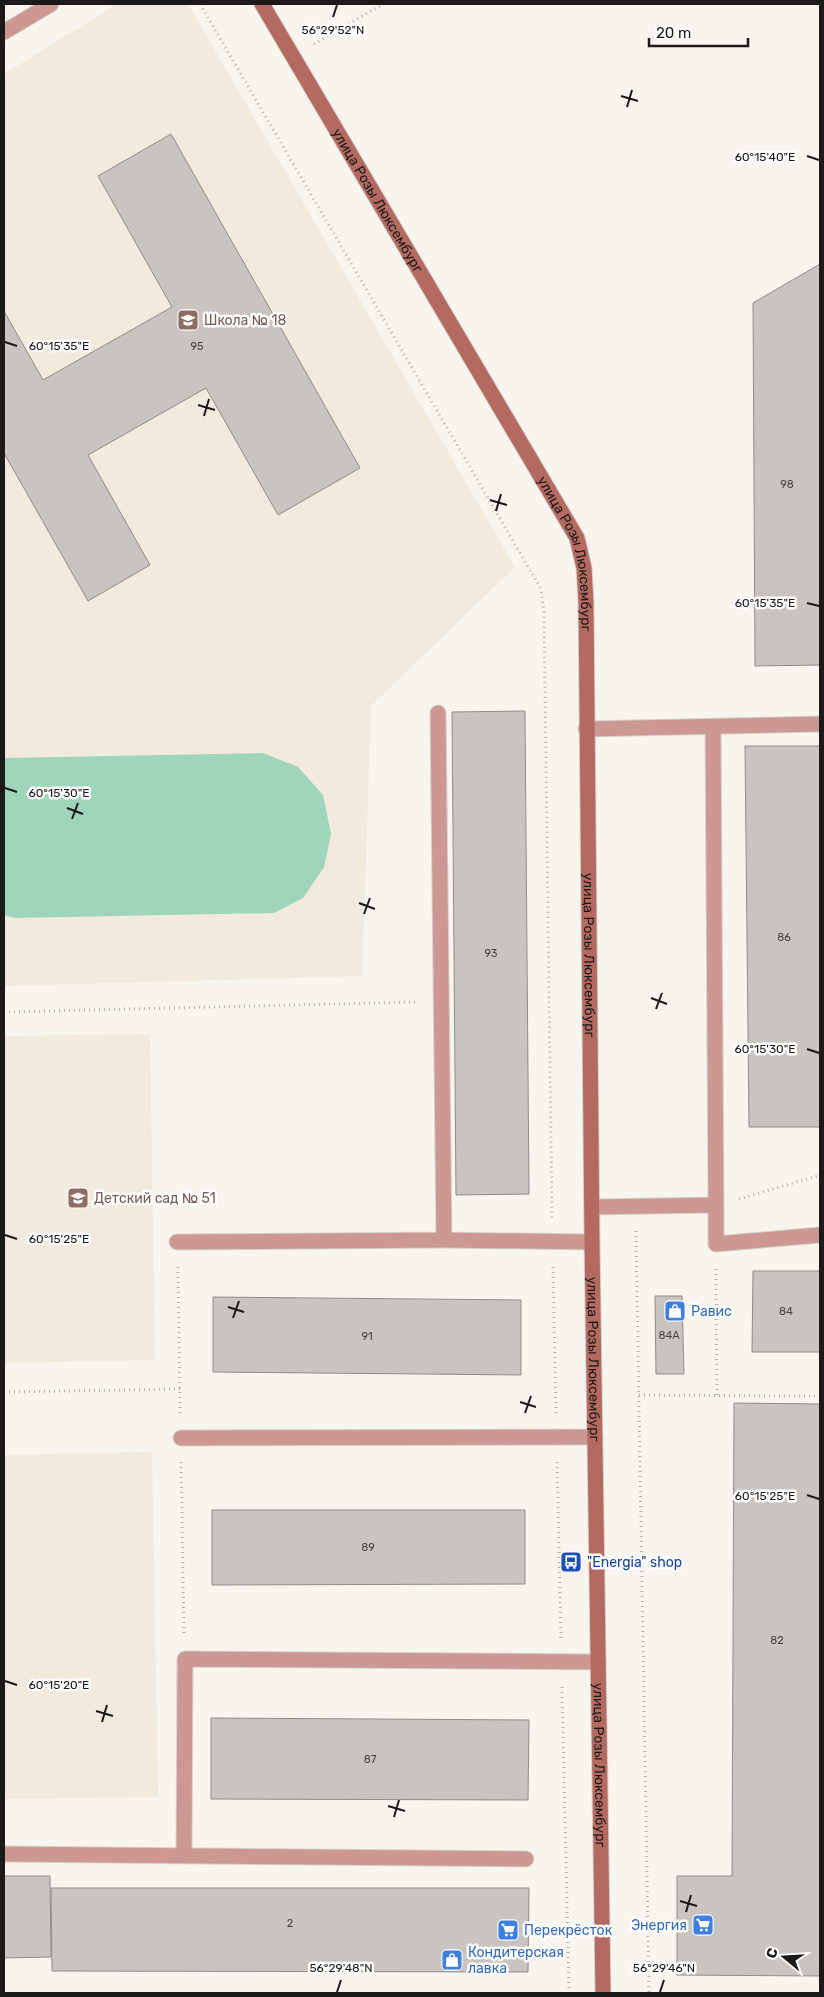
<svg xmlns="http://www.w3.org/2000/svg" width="824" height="1997" viewBox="0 0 824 1997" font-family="Rubik,sans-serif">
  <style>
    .built { fill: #f1eadd }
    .green { fill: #9ed5bb }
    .building { fill: #cac4c0; stroke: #918b88 }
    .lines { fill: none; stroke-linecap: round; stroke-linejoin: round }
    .lane-casing { stroke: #d5d2cd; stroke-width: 17 }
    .secondary-casing { stroke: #d5d2cd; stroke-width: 17 }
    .path { stroke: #b4b2ad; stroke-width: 3; stroke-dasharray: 1 4; stroke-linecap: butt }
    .lane { stroke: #cc9891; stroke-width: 15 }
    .secondary { stroke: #b46a61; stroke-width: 15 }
    .ticks { fill: none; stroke: #1b1a18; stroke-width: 2 }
    .labels { text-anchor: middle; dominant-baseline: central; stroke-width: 5; stroke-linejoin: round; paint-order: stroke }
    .number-label { font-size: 11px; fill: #474442 }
    .street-label { font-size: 14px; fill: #1b1a18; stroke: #fff }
    .education-label { font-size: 14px; fill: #785e54; stroke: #fff; text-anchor: start }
    .shop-label { font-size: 14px; fill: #366cbe; stroke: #fff; text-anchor: start }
    .transit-label { font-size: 14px; fill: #164399; stroke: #fff; text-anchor: start }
    .ticks-label { font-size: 12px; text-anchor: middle; fill: #1b1a18; stroke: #fff; stroke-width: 5; stroke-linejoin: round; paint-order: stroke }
  </style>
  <rect width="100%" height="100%" fill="#f8f5ef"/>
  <path class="built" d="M117,4H188L515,567L371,706L362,976L4,986V74Z
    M150,1034L155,1360L4,1363V1036Z
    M152,1452L158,1797L4,1799V1455Z"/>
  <path class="green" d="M263,753L298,767L323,795L331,834L324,867L303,898L274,913L14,918L4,915V758Z"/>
  <path class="building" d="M171,134L360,468L278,515L206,388L88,455L150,565L88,601L4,453V311L43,380L172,307L98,176Z
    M820,264V665L755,666L753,303Z
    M525,711L529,1194L456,1195L452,712Z
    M745,746H820V1127H749Z
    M753,1271H820V1352H752Z
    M655,1296H682L684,1374H656Z
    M213,1297L521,1300V1375L213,1372Z
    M734,1403L820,1404V1976L677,1975V1876H732Z
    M212,1510H525V1584L212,1585Z
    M211,1718L529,1720L528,1800L211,1799Z
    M4,1876H50L51,1957L4,1958Z
    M51,1888H529L528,1972L52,1971Z"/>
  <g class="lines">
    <g class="lane-casing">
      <path id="lane" d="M4,32L51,4
        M438,713L444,1240
        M713,727L716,1205
        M586,729L820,724
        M592,1207L716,1205V1244L820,1235
        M177,1242L444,1240L592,1242
        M181,1438L595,1437
        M4,1854L526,1859
        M184,1856L185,1659L598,1662"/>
    </g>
    <g class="secondary-casing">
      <g id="secondary">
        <path id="s1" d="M262,4L577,538L584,568L586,603L592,1242L603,1993"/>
      </g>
    </g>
    <path class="path" d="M200,4L541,589L544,612L552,1218
      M314,44L383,4
      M4,1012L418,1002
      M739,1199L820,1175
      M636,1231L649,1993
      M178,1267L180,1413
      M553,1267L556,1413
      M716,1269L717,1395
      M4,1392L180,1389
      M639,1395L820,1396
      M181,1462L184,1636
      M557,1462L561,1638
      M562,1687L569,1993"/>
    <use href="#lane" class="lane"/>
    <use href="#secondary" class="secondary"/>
  </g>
  <path class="ticks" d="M333,17L337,5M621,96L638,101M627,107L632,90M807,156L819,160M5,342L17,346M198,405L215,410M204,416L209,399M490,500L507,505M496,511L501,494M807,603L819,606M5,788L17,792M67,808L83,814M72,819L78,803M359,903L375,909M364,914L370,898M651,998L667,1004M656,1009L662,993M807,1049L819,1053M5,1235L17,1239M228,1307L244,1312M233,1318L239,1301M520,1402L536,1407M525,1413L531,1396M807,1495L819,1499M5,1681L17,1685M96,1711L113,1716M102,1722L107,1705M388,1806L405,1811M394,1817L399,1800M680,1901L697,1906M686,1912L691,1895M337,1992L341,1980M660,1992L664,1980"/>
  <defs>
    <g id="school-square" transform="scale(1.125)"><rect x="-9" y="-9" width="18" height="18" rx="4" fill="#8d6e63" stroke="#fff"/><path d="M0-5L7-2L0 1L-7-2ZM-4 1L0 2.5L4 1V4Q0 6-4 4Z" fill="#fff"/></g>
    <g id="shop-square" transform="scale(1.125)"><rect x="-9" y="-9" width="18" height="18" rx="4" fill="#3f7fe0" stroke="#fff"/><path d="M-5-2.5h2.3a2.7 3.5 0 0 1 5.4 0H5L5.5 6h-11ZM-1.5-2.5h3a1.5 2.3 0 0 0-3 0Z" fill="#fff"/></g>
    <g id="bus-square" transform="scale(1.125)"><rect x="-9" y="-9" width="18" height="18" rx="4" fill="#1a4fb4" stroke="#fff"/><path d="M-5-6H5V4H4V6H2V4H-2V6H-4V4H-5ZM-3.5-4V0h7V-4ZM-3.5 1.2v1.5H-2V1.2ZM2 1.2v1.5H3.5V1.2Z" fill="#fff"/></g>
    <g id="supermarket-square" transform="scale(1.125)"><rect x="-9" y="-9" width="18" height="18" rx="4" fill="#3f7fe0" stroke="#fff"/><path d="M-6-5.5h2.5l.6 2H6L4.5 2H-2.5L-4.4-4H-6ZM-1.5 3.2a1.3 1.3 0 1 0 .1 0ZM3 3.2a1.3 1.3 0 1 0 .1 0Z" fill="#fff"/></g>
  </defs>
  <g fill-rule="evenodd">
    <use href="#school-square" x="188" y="320"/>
    <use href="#school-square" x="78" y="1198"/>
    <use href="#shop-square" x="675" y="1311"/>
    <use href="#bus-square" x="571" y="1562"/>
    <use href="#supermarket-square" x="703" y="1925"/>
    <use href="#supermarket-square" x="508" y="1930"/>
    <use href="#shop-square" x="452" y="1960"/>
  </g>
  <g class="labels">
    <g class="number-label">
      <text x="197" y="346">95</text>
      <text x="787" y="484">98</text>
      <text x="784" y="937">86</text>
      <text x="491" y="953">93</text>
      <text x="786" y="1311">84</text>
      <text x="669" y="1335">84А</text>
      <text x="367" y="1336">91</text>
      <text x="368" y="1547">89</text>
      <text x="777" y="1640">82</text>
      <text x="370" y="1759">87</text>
      <text x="290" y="1923">2</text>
    </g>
    <g class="street-label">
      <text stroke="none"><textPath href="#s1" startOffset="228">улица Розы Люксембург</textPath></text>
      <text stroke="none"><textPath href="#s1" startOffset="632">улица Розы Люксембург</textPath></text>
      <text stroke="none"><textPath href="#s1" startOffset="1038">улица Розы Люксембург</textPath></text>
      <text stroke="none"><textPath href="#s1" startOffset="1442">улица Розы Люксембург</textPath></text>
      <text stroke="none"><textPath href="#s1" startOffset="1848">улица Розы Люксембург</textPath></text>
    </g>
    <g class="education-label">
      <text x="204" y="320">Школа № 18</text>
      <text x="94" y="1198">Детский сад № 51</text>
    </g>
    <g class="shop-label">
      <text x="691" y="1311">Равис</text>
      <text x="687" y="1925" text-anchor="end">Энергия</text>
      <text x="524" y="1930">Перекрёсток</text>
      <text x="468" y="1952">Кондитерская<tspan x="468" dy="16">лавка</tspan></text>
    </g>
    <g class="transit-label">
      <text x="587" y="1562">"Energia" shop</text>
    </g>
  </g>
  <g class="ticks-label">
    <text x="333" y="34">56°29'52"N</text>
    <text x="765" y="161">60°15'40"E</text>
    <text x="59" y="350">60°15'35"E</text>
    <text x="765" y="607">60°15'35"E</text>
    <text x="59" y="797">60°15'30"E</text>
    <text x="765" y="1053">60°15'30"E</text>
    <text x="59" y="1243">60°15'25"E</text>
    <text x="765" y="1500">60°15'25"E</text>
    <text x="59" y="1689">60°15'20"E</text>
    <text x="341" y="1972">56°29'48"N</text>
    <text x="664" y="1972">56°29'46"N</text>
  </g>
  <rect width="824" height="1997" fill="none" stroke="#1b1a18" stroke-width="10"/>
  <g transform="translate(784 1957) rotate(288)" stroke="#ffffff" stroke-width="4" paint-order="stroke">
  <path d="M0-4L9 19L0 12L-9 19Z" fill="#1b1a18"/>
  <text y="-8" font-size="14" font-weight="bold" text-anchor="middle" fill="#1b1a18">С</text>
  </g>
  <path d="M649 38v8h99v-8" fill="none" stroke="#1b1a18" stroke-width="2.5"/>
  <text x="656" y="38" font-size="15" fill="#1b1a18" stroke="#ffffff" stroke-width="4" paint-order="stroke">20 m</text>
</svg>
